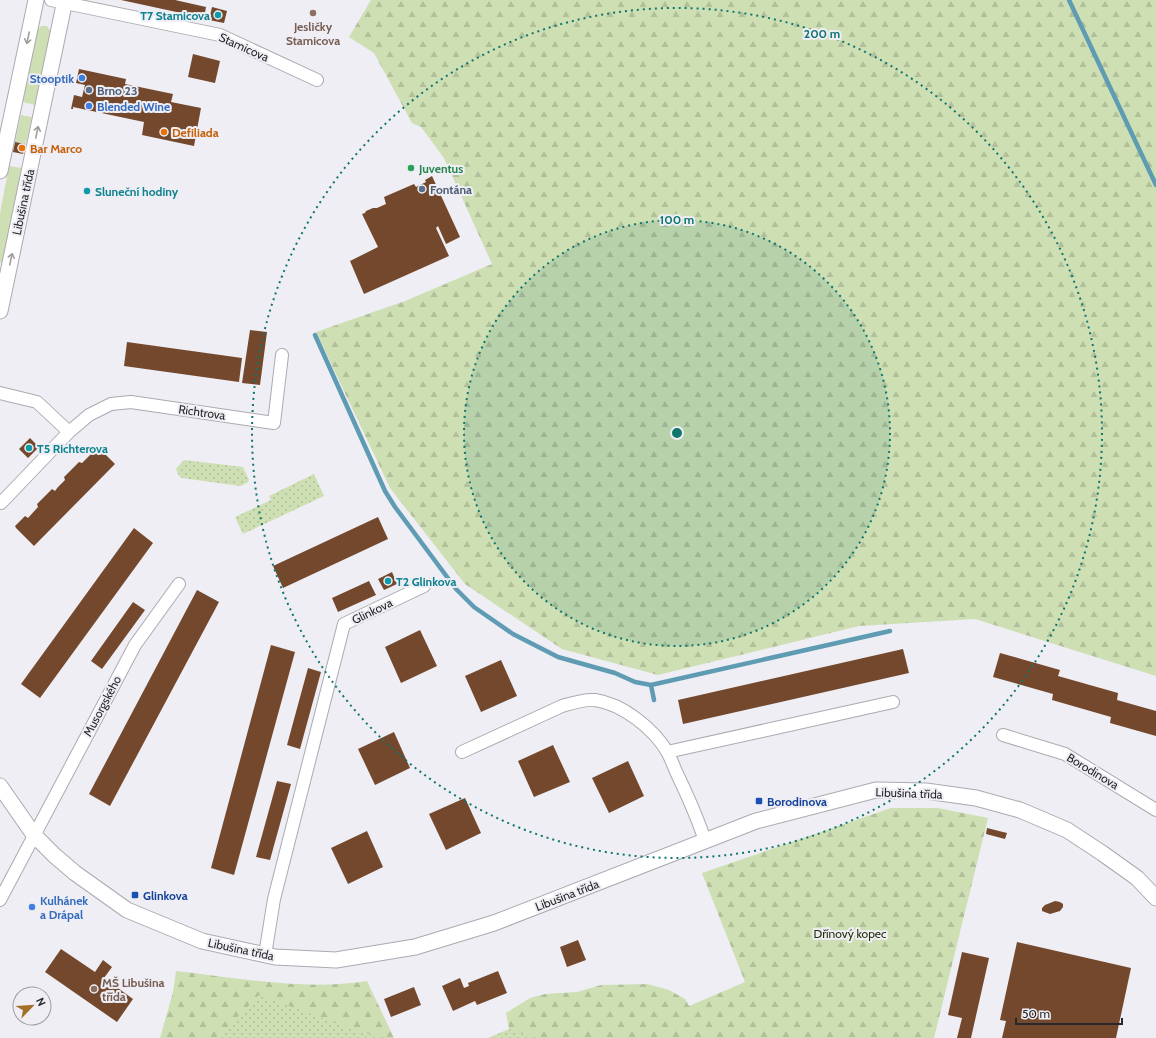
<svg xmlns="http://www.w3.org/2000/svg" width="1156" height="1038" viewBox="0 0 1156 1038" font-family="Cabin,sans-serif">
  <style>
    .grass { fill: #cedfb3 }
    .forest { fill: url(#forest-firs) }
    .park { fill: url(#park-dots) }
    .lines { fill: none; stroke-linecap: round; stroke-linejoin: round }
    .stream { stroke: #5f9cb4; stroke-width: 4.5 }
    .building { fill: #74482d }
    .minor-casing { stroke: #aaaab0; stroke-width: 14 }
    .tertiary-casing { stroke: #aaaab0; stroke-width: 17 }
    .minor { stroke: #fff; stroke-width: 12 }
    .tertiary { stroke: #fff; stroke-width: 15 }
    .oneway { stroke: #9e9e9f }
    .ring { fill: none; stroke: #0f766e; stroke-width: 2; stroke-dasharray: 2 4 }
    .education-dot { fill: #8d6e63; stroke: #eeeef4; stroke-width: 1.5 }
    .culture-dot { fill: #0f9aa8; stroke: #eeeef4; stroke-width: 1.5 }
    .shop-dot { fill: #3f7fe0; stroke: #eeeef4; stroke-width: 1.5 }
    .service-dot { fill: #5c6f8a; stroke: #eeeef4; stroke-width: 1.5 }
    .food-dot { fill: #e8710a; stroke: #eeeef4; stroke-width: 1.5 }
    .leisure-dot { fill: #2e9e5b; stroke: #eeeef4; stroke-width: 1.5 }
    .transit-dot { fill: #1a4fb4; stroke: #eeeef4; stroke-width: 1.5 }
    .labels { text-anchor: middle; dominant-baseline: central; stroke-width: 4; stroke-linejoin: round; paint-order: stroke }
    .culture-label { font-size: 12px; font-weight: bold; fill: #0d838f; stroke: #eeeef4; text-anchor: start }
    .education-label { font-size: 12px; font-weight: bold; fill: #785e54; stroke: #eeeef4 }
    .street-label { font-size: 12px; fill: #28282a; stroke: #eeeef4 }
    .shop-label { font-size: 12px; font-weight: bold; fill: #366cbe; stroke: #eeeef4; text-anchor: start }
    .service-label { font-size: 12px; font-weight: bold; fill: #4e5e75; stroke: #eeeef4; text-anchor: start }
    .food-label { font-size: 12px; font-weight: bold; fill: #c56008; stroke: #eeeef4; text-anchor: start }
    .leisure-label { font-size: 12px; font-weight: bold; fill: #27864d; stroke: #eeeef4; text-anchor: start }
    .transit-label { font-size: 12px; font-weight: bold; fill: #164399; stroke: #eeeef4; text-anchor: start }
    .park-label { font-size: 12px; fill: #232f08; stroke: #eeeef4 }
    .centre { fill: #0f766e; stroke: #eeeef4; stroke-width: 2 }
    .ring-label { font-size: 12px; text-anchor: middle; font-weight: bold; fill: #0f766e; stroke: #eeeef4; stroke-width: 4; stroke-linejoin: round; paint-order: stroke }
  </style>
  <defs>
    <pattern id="forest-firs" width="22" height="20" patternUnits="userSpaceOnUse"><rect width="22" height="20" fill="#cedfb3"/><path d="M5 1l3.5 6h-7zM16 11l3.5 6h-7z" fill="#b1bf9a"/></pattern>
    <pattern id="park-dots" width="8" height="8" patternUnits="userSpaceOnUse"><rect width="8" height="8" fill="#cedfb3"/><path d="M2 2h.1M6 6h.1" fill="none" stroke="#b1bf9a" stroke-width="1.8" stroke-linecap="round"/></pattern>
  </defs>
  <rect width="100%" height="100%" fill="#eeeef4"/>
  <path class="grass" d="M41,26H47L51,32L35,105L23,102L37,31Z
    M21,115L32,117L27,139L25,144L15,142Z
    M9,166L22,168L2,263L0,262V213Z"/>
  <path class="forest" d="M371,0H1156V676L975,619L859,626L658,675L562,649L465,584L390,488L316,332L405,301L492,264L444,158L421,127L412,123L374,53L349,37Z
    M891,808H938L988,818L934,1038H488L509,1029L506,1013L530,998L545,994L577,992L601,985L647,984L669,990L685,999L689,1006L745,982L702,873Z
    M176,971C239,978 304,991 367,981L394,1038H160L173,992Z"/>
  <path class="park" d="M184,460L243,467L249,480L247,483L240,486L182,478L179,476L176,469Z
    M314,474L324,496L243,534L235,517L271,500L269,496Z
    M259,995L358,1031L390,1038H217Z
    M511,1029L540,1038H489Z"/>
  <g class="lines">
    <path class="stream" d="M1069,0L1156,185
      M315,335L385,491L395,507L456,589L474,607L513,634L558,657L615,673L635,682L651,685L654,700
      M651,685L890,631"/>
  </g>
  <path class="building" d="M121,0H175L206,7L204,18Z
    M212,7L227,11L224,23L209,20Z
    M193,54L220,61L215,83L188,77Z
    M79,69L126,79L125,84L173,94L171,102L201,108L194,146L142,135L144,122L73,107V109H71L74,95L82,97L85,85L76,83Z
    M15,142L25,144L23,154L13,152Z
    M432,176L460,237L446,244L438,226L436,228L449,256L364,294L350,261L378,247L362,214L365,213L366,211L373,208H377L386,204L384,197L414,184L416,187L426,182L425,180Z
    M250,330L267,332L260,385L242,383Z
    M127,342L242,358L239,382L124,366Z
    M30,438L39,447L28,458L19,449Z
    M95,446L98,447L115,464L34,546L16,528L15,526L25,516L28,518L38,507L37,504L52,489L55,491L58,487L65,480L64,477L79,462L82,463L92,453L91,450Z
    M378,517L388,539L283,588L273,566Z
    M134,528L153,543L40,698L21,684Z
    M392,572L397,584L384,590L378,579Z
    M369,581L376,595L338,612L332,598Z
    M197,590L219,602L110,806L89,794Z
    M133,602L145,610L102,669L91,661Z
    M420,630L437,666L401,683L385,647Z
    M271,645L295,652L234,875L211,868Z
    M903,649L909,673L683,724L678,700Z
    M1000,653L1060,670L1058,676L1118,693L1117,700L1156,711V736L1110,723L1111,717L1052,700L1053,694L993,677Z
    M501,660L517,696L481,712L465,676Z
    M308,668L321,672L300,749L287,745Z
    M394,732L410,768L375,785L358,749Z
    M553,745L570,782L534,797L518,761Z
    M628,761L644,796L609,813L592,778Z
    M277,781L291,784L270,860L256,857Z
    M465,798L481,833L446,850L429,814Z
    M987,828L1007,833L1005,839L986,834Z
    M367,831L383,867L348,884L331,848Z
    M1055,901L1060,902L1063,904V907L1060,911L1050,914L1042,911V908L1045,905Z
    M578,940L586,960L567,967L560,947Z
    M1017,942L1131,968L1116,1038H1002L1006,1021L1000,1020Z
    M61,949L95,972L103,960L112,967L104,978L133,999L117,1022L45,972Z
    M962,952L989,958L971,1038H957L962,1018L948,1015Z
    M498,971L507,993L477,1005L475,1001L453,1011L442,986L460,978L464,988L469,986L468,983Z
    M414,987L421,1005L391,1017L384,999Z"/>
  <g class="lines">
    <g class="minor-casing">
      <path id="minor" d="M51,0L220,35L317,80
        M0,393L37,402L69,432
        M1,503L69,432L89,415L111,404L131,402L274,423L282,355
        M1003,735L1065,754L1156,810
        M462,752L562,706C572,703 584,699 595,700C623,704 654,729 668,753C672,761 675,770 679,778C689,799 698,819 705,841
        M667,752L893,702
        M0,900L135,645L179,584
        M265,955L274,899L344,624L424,586"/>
    </g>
    <g class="tertiary-casing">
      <path id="tertiary" d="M0,171L36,0
        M0,311L65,0
        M0,786L34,835L54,855L75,873L127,910L202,941L275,957L336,960L415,947L494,923L756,821L876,790L926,791L976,798L1020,810L1067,830L1102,853L1137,878L1156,898"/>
    </g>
    <use href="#minor" class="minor"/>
    <use href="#tertiary" class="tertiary"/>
  </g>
  <defs><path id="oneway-shaft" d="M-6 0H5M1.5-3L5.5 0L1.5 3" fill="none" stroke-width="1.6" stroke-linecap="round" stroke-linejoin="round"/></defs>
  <g class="oneway">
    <use href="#oneway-shaft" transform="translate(28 38) rotate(102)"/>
    <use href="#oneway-shaft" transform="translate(37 132) rotate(-78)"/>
    <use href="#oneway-shaft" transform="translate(11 259) rotate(-78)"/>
  </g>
  <circle cx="677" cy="433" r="213" fill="#0f766e" fill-opacity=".12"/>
  <g class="ring">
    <circle cx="677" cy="433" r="213"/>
    <circle cx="677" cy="433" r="425"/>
  </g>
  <g class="education-dot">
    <circle cx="313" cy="13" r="4"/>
    <circle cx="94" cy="989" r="4"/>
  </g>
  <g class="culture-dot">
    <circle cx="218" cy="15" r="4"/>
    <circle cx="87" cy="191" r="4"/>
    <circle cx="29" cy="448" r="4"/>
    <circle cx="388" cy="581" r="4"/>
  </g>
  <g class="shop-dot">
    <circle cx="82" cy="78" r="4"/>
    <circle cx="89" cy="106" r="4"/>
    <circle cx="32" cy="907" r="4"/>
  </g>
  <g class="service-dot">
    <circle cx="89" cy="90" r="4"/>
    <circle cx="422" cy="189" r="4"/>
  </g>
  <g class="food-dot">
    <circle cx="164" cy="132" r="4"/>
    <circle cx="22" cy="148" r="4"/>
  </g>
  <circle class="leisure-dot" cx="411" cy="168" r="4"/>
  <g class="transit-dot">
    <rect x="755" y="797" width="8" height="8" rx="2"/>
    <rect x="131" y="891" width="8" height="8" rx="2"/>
  </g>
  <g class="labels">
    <g class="culture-label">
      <text x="210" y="15" text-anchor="end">T7 Stamicova</text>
      <text x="95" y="191">Sluneční hodiny</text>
      <text x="37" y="448">T5 Richterova</text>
      <text x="396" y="581">T2 Glinkova</text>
    </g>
    <g class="education-label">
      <text x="313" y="26">Jesličky<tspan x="313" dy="14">Stamicova</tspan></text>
      <text x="102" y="982" text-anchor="start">MŠ Libušina<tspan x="102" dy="14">třída</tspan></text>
    </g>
    <g class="street-label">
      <text transform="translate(244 47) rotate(24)">Stamicova</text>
      <text transform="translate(23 202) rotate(-78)">Libušina třída</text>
      <text transform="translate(202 412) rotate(8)">Richtrova</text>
      <text transform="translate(372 611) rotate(-26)">Glinkova</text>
      <text transform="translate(102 706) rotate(-62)">Musorgského</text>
      <text transform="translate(1093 771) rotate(31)">Borodinova</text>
      <text transform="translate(909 793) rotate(2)">Libušina třída</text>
      <text transform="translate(567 895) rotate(-21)">Libušina třída</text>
      <text transform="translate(241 949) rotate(12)">Libušina třída</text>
    </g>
    <g class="shop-label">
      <text x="74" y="78" text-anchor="end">Stooptik</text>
      <text x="97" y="106">Blended Wine</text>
      <text x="40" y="900">Kulhánek<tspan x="40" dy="14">a Drápal</tspan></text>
    </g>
    <g class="service-label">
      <text x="97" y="90">Brno 23</text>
      <text x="430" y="189">Fontána</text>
    </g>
    <g class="food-label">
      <text x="172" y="132">Defiliada</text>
      <text x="30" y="148">Bar Marco</text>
    </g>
    <g class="leisure-label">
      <text x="419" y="168">Juventus</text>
    </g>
    <g class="transit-label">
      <text x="767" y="801">Borodinova</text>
      <text x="143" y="895">Glinkova</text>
    </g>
    <g class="park-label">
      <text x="850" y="933">Dřínový kopec</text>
    </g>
  </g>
  <circle cx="677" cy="433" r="6" class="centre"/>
  <g class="ring-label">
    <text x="822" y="38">200 m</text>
    <text x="677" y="224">100 m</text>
  </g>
  <g transform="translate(32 1006) rotate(65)"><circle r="19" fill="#eeeef4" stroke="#9f9fa3"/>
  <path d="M0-3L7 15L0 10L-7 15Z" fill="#a46f29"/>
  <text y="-6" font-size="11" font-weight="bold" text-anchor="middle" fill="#28282a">N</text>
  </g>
  <path d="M1016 1018v6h106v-6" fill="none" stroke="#28282a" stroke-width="2"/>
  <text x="1022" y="1018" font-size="12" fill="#28282a" stroke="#eeeef4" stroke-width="3" paint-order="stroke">50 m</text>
</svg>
